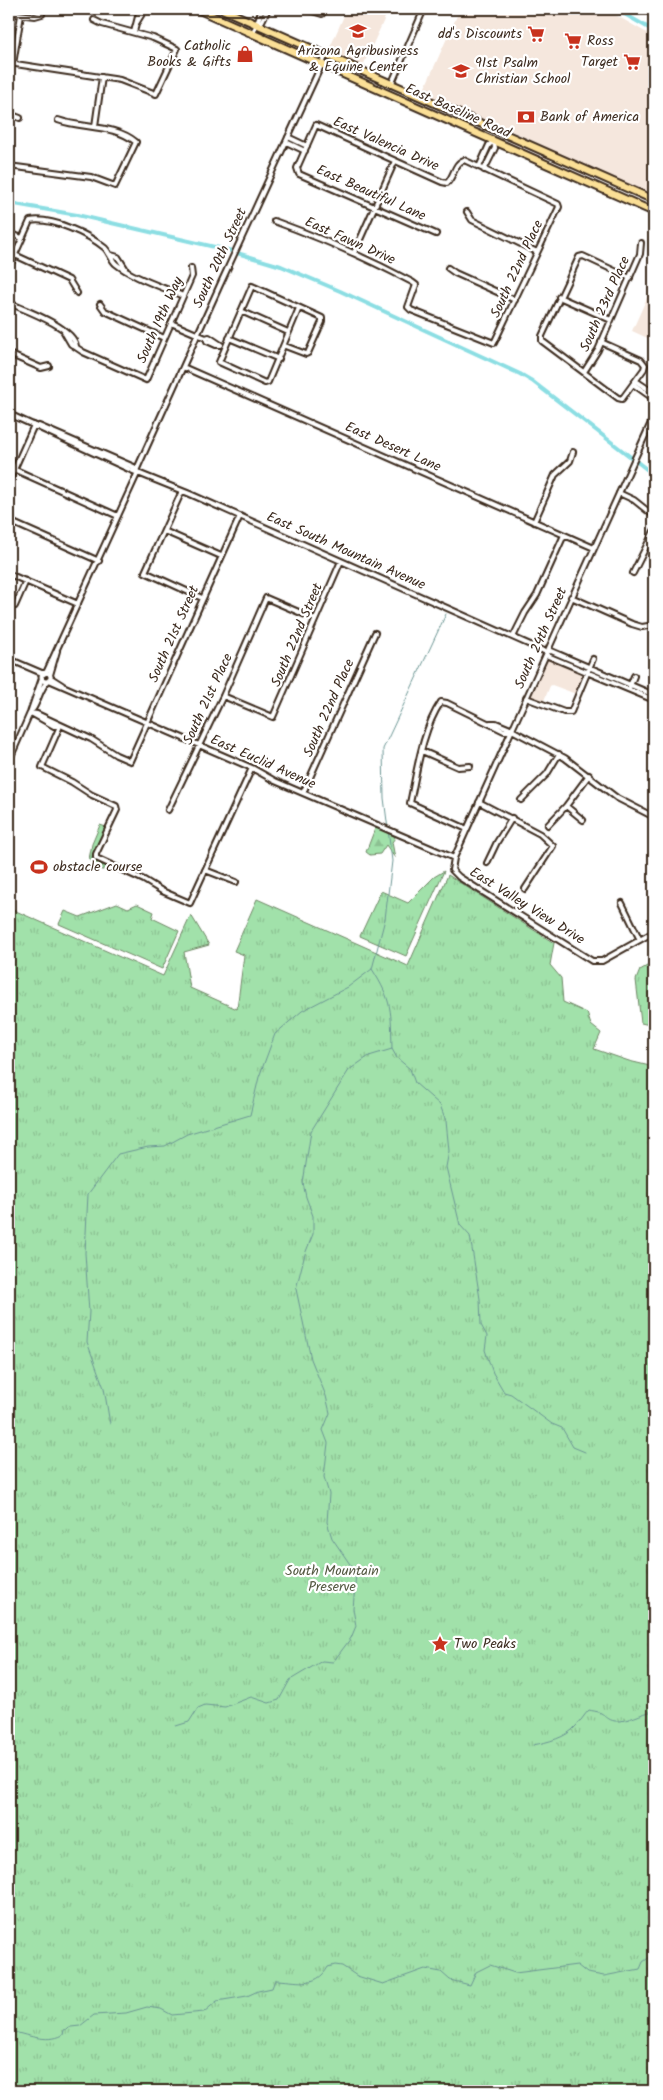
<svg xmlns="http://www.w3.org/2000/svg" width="663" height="2100" viewBox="0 0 663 2100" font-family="Kalam,sans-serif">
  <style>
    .built { fill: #f5e7dd }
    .forest { fill: url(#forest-firs); stroke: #6e8664 }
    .park { fill: url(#park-tufts); stroke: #6e8664 }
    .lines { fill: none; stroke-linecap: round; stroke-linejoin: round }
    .stream { stroke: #6c9694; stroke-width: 1 }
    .canal { stroke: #8cdee3; stroke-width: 4 }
    .minor-casing { stroke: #3b2a1e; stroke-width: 8 }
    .primary-casing { stroke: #3b2a1e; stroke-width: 10 }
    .minor { stroke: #fff; stroke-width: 4 }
    .primary { stroke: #fbdf96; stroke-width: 6 }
    .labels { text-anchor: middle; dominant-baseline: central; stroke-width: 4.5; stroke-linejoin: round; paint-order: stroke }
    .poi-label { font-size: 14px; fill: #3b2a1e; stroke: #fff; text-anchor: start }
    .street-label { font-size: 14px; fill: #3b2a1e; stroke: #fff }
    .park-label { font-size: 14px; fill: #545841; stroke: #fff }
  </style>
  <defs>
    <pattern id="forest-firs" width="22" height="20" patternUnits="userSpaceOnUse" patternTransform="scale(1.25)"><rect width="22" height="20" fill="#a1e1aa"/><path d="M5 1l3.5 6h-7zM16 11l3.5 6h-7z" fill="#8cc192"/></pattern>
    <pattern id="park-tufts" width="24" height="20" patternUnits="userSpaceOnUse" patternTransform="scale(1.25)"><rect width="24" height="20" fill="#a1e1aa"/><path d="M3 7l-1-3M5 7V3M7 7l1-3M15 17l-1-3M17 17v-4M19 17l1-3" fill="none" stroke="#8cc192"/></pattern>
  </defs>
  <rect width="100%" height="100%" fill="#fff"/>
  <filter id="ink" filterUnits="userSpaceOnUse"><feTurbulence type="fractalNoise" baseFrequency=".02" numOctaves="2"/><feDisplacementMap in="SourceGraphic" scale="10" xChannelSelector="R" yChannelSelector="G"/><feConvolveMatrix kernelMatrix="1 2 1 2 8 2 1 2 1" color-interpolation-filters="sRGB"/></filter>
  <g filter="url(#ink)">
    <path class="built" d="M347,9H389L362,68L328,52Z
      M460,9H605L654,37V194L626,184L507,129L494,126L422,94Z
      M654,282V341L632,331Z
      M548,659L584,675L576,694L552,685L550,686L543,703L531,697Z"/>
    <path class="forest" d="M100,825L106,827L92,857L98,864L111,868C99,873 96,868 89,859L92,844Z
      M376,826L393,834L395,838L392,842L395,858L386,845L380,854L370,855L366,852Z"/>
    <path class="park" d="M444,871L406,956L360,936L381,891L408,903L434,877Z
      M448,875L554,943L550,965L561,978L563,1002L587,1013L591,1025L601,1033L594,1049L629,1061L654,1067V2091H9V908L163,976L191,915L209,945L184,952L190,988L237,1009L244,955L234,951L257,899L408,966Z
      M117,903L128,908L137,904L154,912L152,918L179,931L162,969L59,924L65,911L80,917Z
      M654,962V1026L641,1023L636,980L640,970Z"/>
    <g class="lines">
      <path class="stream" d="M392,1049L397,1058L410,1069L415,1083L440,1105L446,1121L449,1151L446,1167L460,1225L470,1236L480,1299L481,1325L487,1336L485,1350L493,1373L504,1392L511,1394L552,1424L562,1428L573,1447L585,1452
        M110,1424L104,1388L87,1342L89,1312L85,1253L88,1194L118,1154L148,1147L165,1146L187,1134L250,1115L259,1077L275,1034L302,1011L348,987L372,969L385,919L392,861L384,798L383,749L446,614
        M176,1726L189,1722L198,1708L205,1705L225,1707L251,1697L269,1703L279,1700L290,1680L322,1661L333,1662L351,1638L356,1626L353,1609L356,1573L332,1538L327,1522L329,1494L324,1477L328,1443L323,1430L330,1413L326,1396L311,1359L296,1289L305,1254L313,1234V1216L306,1197L303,1183L311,1131L349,1070L369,1056L392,1049C391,1011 393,1002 372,969
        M533,1745C548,1742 566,1738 576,1726C581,1721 584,1715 589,1710C592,1711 597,1711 601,1713C606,1716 608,1720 615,1721C628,1722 641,1713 654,1711
        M9,2031C26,2034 46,2044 63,2035L64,2030L71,2027L80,2026L94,2015L126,2013L147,2007L161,2009L172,2015L204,2012L217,2001L247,1996L258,1991L272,1988L275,1980C296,1980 316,1989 328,1967L335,1965L342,1966L357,1976L383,1984L425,1969L441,1972L450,1980L470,1985L476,1972L490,1965L515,1973L577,1965L587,1973L604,1976L640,1969L643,1962L654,1954"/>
      <path class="canal" d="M616,9L654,31
        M9,203L77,215L232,251
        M237,253L281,266L340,291L520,374L532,381L632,458
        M636,461L654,475"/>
      <g class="minor-casing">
        <path id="minor" d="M306,9L322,14L325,9
          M9,13L35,16L42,14
          M137,22L145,9
          M257,25L262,21L268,9
          M134,32L140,9
          M253,34L262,9
          M9,63L120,80L156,94L177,49L153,38L102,24L94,20
          M13,64L21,15
          M391,85L424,9
          M9,114L20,118
          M95,126L102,77
          M288,137L307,146
          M286,142L305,151
          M9,166L91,177L115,186L136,142C114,124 83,129 58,120
          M479,167L489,145L494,141
          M484,170L495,148L494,141
          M467,212L472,220L537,252
          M274,221C321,238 367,258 412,282L416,285L408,307L411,310L494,343L559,207L558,204L464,160C454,163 454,177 447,183L442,182L316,125L297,168L299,174L436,234
          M9,233L22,238
          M354,253L395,161
          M15,255L69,280L77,293
          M111,255L118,257L125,268
          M9,268L30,221C52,217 88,234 105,248C110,253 111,260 116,264C133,278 163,287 183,296
          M448,268L455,273L515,300
          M559,297L611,320
          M9,303C25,310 73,327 76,346
          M100,304L105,311L164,338
          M241,311L288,332
          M171,323L206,338L209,337L221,345H216L207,341L206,338
          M64,332L71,344L83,352L146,380L192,276L191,268
          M229,338L279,359
          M601,342L641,360L645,365L644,369L622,399L618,398L542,341V336L579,257L583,256L630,278
          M285,346L306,354L308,353L322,322V318L252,286L219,362L265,383L268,382L299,308
          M9,354L41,368L49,366
          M183,367L594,548
          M584,372L598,350L640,254L641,243
          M636,381L654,393
          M633,384L654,399
          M9,414L133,471L190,494L546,652L551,651L654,695
          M654,416L454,858L452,870L459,877L592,961H602L654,932
          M39,426L134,467L136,471
          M9,467L118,516
          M136,471L219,287L326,55
          M9,481L34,425
          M182,491L145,572L202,598
          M619,493L634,500L654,516
          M9,521L99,561
          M534,522L555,475L570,461L573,452
          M164,531L221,556
          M633,573L654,531
          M9,574L78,604
          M571,597L632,624L642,627L654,625
          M15,606L26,581
          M513,637L525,613L537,595L564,535
          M546,652L548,656L654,700
          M9,659L44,674
          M41.5 677a4.5 4.5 0 1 1 9 0a4.5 4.5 0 1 1-9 0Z
          M46,673L138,472
          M50,675L57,651
          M51,678L62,685
          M49,680L252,768L275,781L454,858
          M630,686L634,676
          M223,696L273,717L341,561
          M526,698L564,712H571L593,659
          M33,709C39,700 40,688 48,681
          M30,713L37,714L91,739L116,755L130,761L240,516
          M31,713L54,726H60
          M490,723H496L508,728L565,758L617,798L654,817
          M60,726L42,767L72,782L92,795L116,806L117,810L96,854V858L144,880L162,891L190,903L252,768
          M422,751L458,767L470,766
          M9,761L30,713L42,678
          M303,793L375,633
          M521,800L547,774L559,754
          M479,802L540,834L553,846L525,889
          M566,806L583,820
          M168,810L223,696L266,598L315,619
          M548,825L566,806L589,775
          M467,829L410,803C417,771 422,730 441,702L447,703L504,731H511
          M487,863L497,842L512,818
          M205,870L236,882
          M622,903L640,940"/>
      </g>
      <g class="primary-casing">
        <path id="primary" d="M197,9L654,212
          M222,9L654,200"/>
      </g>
      <use href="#minor" class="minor"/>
      <use href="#primary" class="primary"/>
    </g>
  </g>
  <defs>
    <g id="school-bare" transform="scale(1.35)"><path d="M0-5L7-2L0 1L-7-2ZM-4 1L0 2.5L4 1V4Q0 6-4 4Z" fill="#c8321e" stroke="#fff" stroke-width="2.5" paint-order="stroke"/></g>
    <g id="supermarket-bare" transform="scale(1.35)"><path d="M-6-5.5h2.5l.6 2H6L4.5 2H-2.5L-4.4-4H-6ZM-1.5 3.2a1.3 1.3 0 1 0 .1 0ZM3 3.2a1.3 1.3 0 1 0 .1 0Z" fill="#c8321e" stroke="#fff" stroke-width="2.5" paint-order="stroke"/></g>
    <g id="shop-bare" transform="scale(1.35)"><path d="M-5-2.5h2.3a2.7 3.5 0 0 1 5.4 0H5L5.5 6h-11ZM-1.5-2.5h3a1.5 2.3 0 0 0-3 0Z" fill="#c8321e" stroke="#fff" stroke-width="2.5" paint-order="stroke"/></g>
    <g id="bank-bare" transform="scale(1.35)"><path d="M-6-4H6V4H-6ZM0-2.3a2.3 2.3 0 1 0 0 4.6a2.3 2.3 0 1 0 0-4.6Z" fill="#c8321e" stroke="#fff" stroke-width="2.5" paint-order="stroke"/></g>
    <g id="stadium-bare" transform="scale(1.35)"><path d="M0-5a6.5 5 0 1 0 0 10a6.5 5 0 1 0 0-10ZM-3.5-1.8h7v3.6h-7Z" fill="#c8321e" stroke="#fff" stroke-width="2.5" paint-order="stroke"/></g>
    <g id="sight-bare" transform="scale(1.35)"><path d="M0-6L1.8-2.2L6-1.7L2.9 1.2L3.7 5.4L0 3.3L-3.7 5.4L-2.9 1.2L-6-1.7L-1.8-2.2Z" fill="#c8321e" stroke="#fff" stroke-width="2.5" paint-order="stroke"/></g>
  </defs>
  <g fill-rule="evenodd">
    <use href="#school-bare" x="358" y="31"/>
    <use href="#supermarket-bare" x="536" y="34"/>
    <use href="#supermarket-bare" x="573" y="41"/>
    <use href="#shop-bare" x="245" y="54"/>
    <use href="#supermarket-bare" x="632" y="62"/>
    <use href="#school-bare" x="461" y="71"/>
    <use href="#bank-bare" x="526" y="117"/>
    <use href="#stadium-bare" x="39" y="867"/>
    <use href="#sight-bare" x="440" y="1644"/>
  </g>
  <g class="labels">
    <g class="poi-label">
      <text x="522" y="34" text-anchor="end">dd's Discounts</text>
      <text x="587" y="41">Ross</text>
      <text x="231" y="46" text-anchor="end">Catholic<tspan x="231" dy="16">Books &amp; Gifts</tspan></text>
      <text x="358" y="51" text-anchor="middle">Arizona Agribusiness<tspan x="358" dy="16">&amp; Equine Center</tspan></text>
      <text x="618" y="62" text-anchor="end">Target</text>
      <text x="475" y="63">91st Psalm<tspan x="475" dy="16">Christian School</tspan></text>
      <text x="540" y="117">Bank of America</text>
      <text x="53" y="867">obstacle course</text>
      <text x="454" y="1644">Two Peaks</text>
    </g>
    <g class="street-label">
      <text transform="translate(458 111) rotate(24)">East Baseline Road</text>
      <text transform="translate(386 144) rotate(24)">East Valencia Drive</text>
      <text transform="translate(371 193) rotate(24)">East Beautiful Lane</text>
      <text transform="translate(350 241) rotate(24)">East Fawn Drive</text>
      <text transform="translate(220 258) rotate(-65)">South 20th Street</text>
      <text transform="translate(517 269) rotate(-65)">South 22nd Place</text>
      <text transform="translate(605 304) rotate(-66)">South 23rd Place</text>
      <text transform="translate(160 320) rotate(-66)">South 19th Way</text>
      <text transform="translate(393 447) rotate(24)">East Desert Lane</text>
      <text transform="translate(346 551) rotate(24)">East South Mountain Avenue</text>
      <text transform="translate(174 634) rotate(-66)">South 21st Street</text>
      <text transform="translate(297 635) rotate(-67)">South 22nd Street</text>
      <text transform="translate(541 638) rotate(-66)">South 24th Street</text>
      <text transform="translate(208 699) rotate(-65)">South 21st Place</text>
      <text transform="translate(329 708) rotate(-66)">South 22nd Place</text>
      <text transform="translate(263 762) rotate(24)">East Euclid Avenue</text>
      <text transform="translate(527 906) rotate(32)">East Valley View Drive</text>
    </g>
    <g class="park-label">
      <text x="332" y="1571">South Mountain<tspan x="332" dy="16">Preserve</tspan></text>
    </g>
  </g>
  <rect width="663" height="2100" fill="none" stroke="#fff" stroke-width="30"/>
  <rect x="15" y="15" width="633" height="2070" fill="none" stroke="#3b2a1e" stroke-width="2" filter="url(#ink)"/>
</svg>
